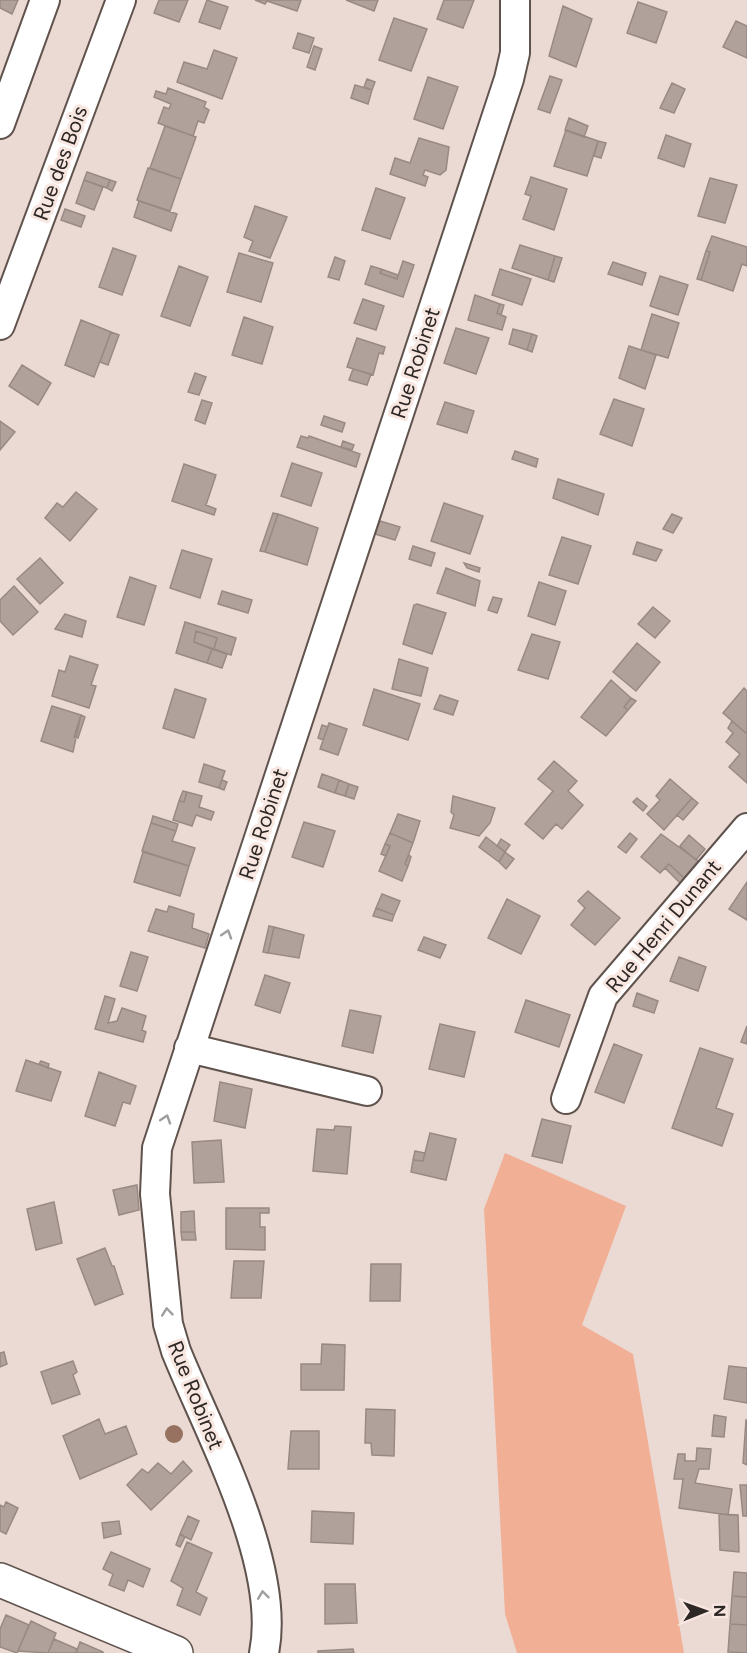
<svg xmlns="http://www.w3.org/2000/svg" width="747" height="1653" viewBox="0 0 747 1653" font-family="Figtree,sans-serif">
  <style>
    .green { fill: #f1af95 }
    .building { fill: #b1a19b; stroke: #998984; stroke-width: 1.5 }
    .lines { fill: none; stroke-linecap: round; stroke-linejoin: round }
    .minor-casing { stroke: #60534d; stroke-width: 32 }
    .tertiary-casing { stroke: #60534d; stroke-width: 36 }
    .minor { stroke: #fff; stroke-width: 28 }
    .tertiary { stroke: #fff; stroke-width: 33 }
    .tree { fill: #987260 }
    .oneway { stroke: #a09e9d }
    .labels { text-anchor: middle; dominant-baseline: central; stroke-width: 6; stroke-linejoin: round; paint-order: stroke }
    .street-label { font-size: 21px; fill: #2d2725; stroke: #f8e7e1 }
  </style>
  <rect width="100%" height="100%" fill="#ebdad4"/>
  <path class="green" d="M505,1153L626,1206L582,1325L633,1354L684,1653H517L505,1614L484,1209Z"/>
  <path class="building" d="M0,0H18L12,14L0,8Z
    M159,0H188L179,22L154,13Z
    M207,0L228,7L220,29L199,22Z
    M255,0H301L297,11L267,1L265,4Z
    M346,0H378L374,11Z
    M444,0H474L463,28L437,19Z
    M638,2L667,12L656,43L627,33Z
    M563,6L592,19L576,67L549,56Z
    M394,18L427,29L411,71L379,60Z
    M736,21L747,26V58L723,47Z
    M298,33L314,38L309,53L293,48Z
    M314,46L322,49L315,70L307,67Z
    M214,50L237,58L222,99L177,82L184,62L207,69Z
    M550,76L562,80L550,113L538,109Z
    M428,77L458,87L443,129L414,119Z
    M367,79L375,82L372,90L364,87Z
    M672,83L685,89L674,113L660,108Z
    M355,85L372,90L368,104L351,98Z
    M168,88L206,102L204,107L209,110L204,123L198,121L193,136L158,123L164,107L169,109L171,104L154,97L156,91L166,94Z
    M569,118L588,126L584,137L565,130Z
    M165,126L196,137L181,179L150,168Z
    M566,130L598,141L587,176L554,166Z
    M666,135L691,144L684,167L658,158Z
    M419,138L449,147L446,170L440,175L425,170L423,175L428,177L425,186L390,174L395,158L410,163Z
    M598,141L606,143L601,158L594,156Z
    M148,168L181,179L170,211L137,200Z
    M87,172L110,180L107,188L84,180Z
    M531,177L567,189L554,230L523,219L531,196L525,194Z
    M710,178L737,185L725,223L698,216Z
    M84,180L103,187L94,210L76,203Z
    M110,180L116,182L112,191L107,188Z
    M376,188L405,198L390,239L362,230Z
    M139,201L177,214L171,231L134,217Z
    M255,206L287,217L270,258L249,251L253,241L244,237Z
    M65,209L85,216L81,227L61,220Z
    M712,236L747,247V266L742,264L733,291L701,280L710,252L706,251Z
    M520,245L555,256L548,280L512,268Z
    M113,248L136,256L122,295L99,287Z
    M706,251L710,252L701,280L697,279Z
    M239,253L273,263L261,302L227,292Z
    M555,256L562,258L554,282L548,280Z
    M335,257L345,261L339,280L328,277Z
    M403,261L414,265L403,297L365,284L371,266L381,269L380,273L397,279Z
    M613,262L646,273L642,285L608,274Z
    M179,266L208,277L190,326L161,316Z
    M381,269L398,275L397,279L380,273Z
    M500,269L531,279L522,305L492,295Z
    M660,276L688,285L678,315L650,306Z
    M475,295L500,304L497,313L506,317L502,330L468,320Z
    M363,299L384,306L376,330L354,323Z
    M500,304L504,305L501,315L497,313Z
    M652,314L679,323L668,358L641,350Z
    M244,317L273,327L262,364L232,355Z
    M81,320L111,332L94,377L65,365Z
    M456,328L489,338L476,374L444,363Z
    M513,329L532,334L527,350L509,344Z
    M111,332L119,335L108,365L100,362Z
    M532,334L537,336L532,352L527,350Z
    M357,338L385,347L383,354L379,353L373,375L347,367Z
    M629,346L656,355L645,389L619,378Z
    M22,365L51,383L38,405L9,386Z
    M353,369L371,374L367,385L349,380Z
    M195,373L206,377L199,395L188,392Z
    M614,399L644,409L632,446L600,434Z
    M202,400L212,403L205,424L195,420Z
    M445,402L474,411L467,433L437,424Z
    M324,416L345,423L342,432L321,425Z
    M0,421L15,432L0,450Z
    M301,436L308,438L309,436L360,454L356,467L297,447Z
    M343,441L354,445L352,450L341,447Z
    M515,451L538,459L536,467L512,459Z
    M292,463L322,473L311,506L281,496Z
    M184,464L216,475L206,505L216,509L214,515L172,501Z
    M558,479L604,494L598,515L553,498Z
    M76,492L97,509L70,541L45,518L57,503L63,507Z
    M444,503L483,516L470,554L431,541Z
    M273,513L278,514L265,552L260,551Z
    M278,514L318,528L307,565L265,552Z
    M672,514L682,518L673,533L663,529Z
    M380,521L400,527L395,540L375,534Z
    M562,537L591,546L578,584L549,575Z
    M637,542L662,550L656,561L633,554Z
    M413,546L435,553L431,566L409,559Z
    M182,550L212,559L200,598L170,588Z
    M40,558L63,583L40,604L17,579Z
    M464,563L480,568L479,572L467,568Z
    M446,568L480,581L475,606L437,593Z
    M130,577L156,586L144,625L117,617Z
    M539,582L566,591L555,625L528,616Z
    M14,586L38,612L13,635L0,621V600Z
    M222,591L252,600L248,613L218,604Z
    M493,597L502,599L497,613L488,610Z
    M417,604L446,613L432,654L403,644L414,605Z
    M653,607L670,621L655,638L638,624Z
    M65,614L86,621L82,637L55,629Z
    M185,622L236,638L231,655L214,649L217,638L196,631L194,642L212,649L207,663L176,653Z
    M196,631L217,638L214,649L194,642Z
    M532,634L560,642L548,679L518,670Z
    M637,643L660,662L636,691L613,672Z
    M212,649L227,654L222,668L207,663Z
    M70,656L98,665L91,685L96,686L89,708L52,696L59,670L65,672Z
    M399,659L428,668L421,696L392,689Z
    M611,680L631,698L624,707L628,710L606,736L581,717Z
    M744,688L747,691V734L723,713Z
    M175,689L206,699L194,738L163,728Z
    M374,689L420,704L408,740L363,725Z
    M440,695L458,701L453,715L434,709Z
    M631,698L636,701L628,710L624,707Z
    M52,706L81,715L73,752L41,741Z
    M81,715L85,717L78,738L74,737Z
    M732,721L747,734V783L729,767L740,754L726,742L733,733L728,728Z
    M329,723L347,729L338,755L320,749Z
    M322,725L328,727L323,740L318,738Z
    M554,761L577,781L568,791L583,805L562,829L556,824L543,839L525,824L553,791L538,779Z
    M204,764L225,771L219,788L199,782Z
    M322,774L339,780L335,793L318,787Z
    M670,779L692,798L664,830L647,814L660,800L656,796Z
    M222,780L227,782L224,790L219,788Z
    M339,780L349,784L345,796L335,793Z
    M349,784L358,787L354,799L345,796Z
    M183,791L187,792L184,802L179,801Z
    M187,792L202,796L199,807L214,812L211,820L196,815L192,826L173,820L179,801L184,802Z
    M453,796L495,808L490,823L479,836L450,828L454,815L451,812Z
    M637,798L647,806L643,811L633,802Z
    M692,798L698,803L683,820L677,815Z
    M398,814L420,821L413,843L390,833Z
    M153,816L178,824L176,831L151,823Z
    M304,822L335,831L323,867L292,857Z
    M151,823L176,831L172,841L195,848L189,866L142,851Z
    M390,833L413,843L405,864L408,866L402,881L379,871L390,846L385,844Z
    M630,833L637,839L626,853L618,847Z
    M661,834L698,861L684,878L669,864L660,873L641,857Z
    M689,835L705,849L696,860L680,846Z
    M486,837L505,852L499,862L479,847Z
    M501,839L510,845L505,852L497,846Z
    M385,844L390,846L386,856L381,854Z
    M143,852L189,866L180,896L134,882Z
    M505,852L514,859L506,869L499,862Z
    M409,855L411,857L408,866L405,864Z
    M669,864L684,878L680,883L665,868Z
    M747,882V920L729,909Z
    M588,891L620,918L595,945L571,925L585,908L578,901Z
    M382,894L400,901L394,915L376,908Z
    M507,899L540,916L521,954L488,938Z
    M169,906L194,914L192,928L209,934L205,948L148,931L156,909L167,912Z
    M376,908L394,915L392,921L373,916Z
    M269,926L274,927L268,953L263,952Z
    M274,927L304,935L299,958L268,953Z
    M424,937L446,945L440,958L418,950Z
    M131,952L148,957L137,991L120,986Z
    M679,957L706,967L698,991L670,981Z
    M265,975L290,983L280,1013L255,1005Z
    M637,993L658,1001L654,1013L633,1006Z
    M105,996L115,999L108,1023L117,1021L122,1008L146,1016L142,1030L146,1032L143,1042L95,1029Z
    M526,1000L570,1015L559,1047L515,1032Z
    M350,1010L381,1016L373,1053L342,1046Z
    M440,1024L475,1032L464,1077L429,1069Z
    M747,1026V1044L741,1042Z
    M614,1044L642,1055L624,1103L595,1092Z
    M700,1048L733,1059L716,1108L733,1114L722,1146L672,1128Z
    M26,1060L61,1072L51,1101L16,1091Z
    M41,1061L49,1064L48,1068L39,1064Z
    M99,1072L136,1086L130,1104L123,1102L115,1126L85,1116Z
    M220,1082L252,1089L245,1128L214,1121Z
    M542,1119L571,1126L562,1163L532,1156Z
    M335,1126L351,1127L347,1174L313,1171L317,1129L334,1130Z
    M430,1133L456,1139L446,1180L411,1172L413,1160L423,1161Z
    M221,1140L224,1182L194,1183L192,1142Z
    M415,1151L425,1153L423,1161L413,1160Z
    M137,1185L139,1210L119,1215L113,1190Z
    M54,1202L62,1243L36,1250L27,1209Z
    M226,1208H269V1213H260V1227H265V1250L226,1249Z
    M194,1211L195,1232H181V1212Z
    M181,1232H195L196,1240H182Z
    M105,1248L112,1266H114L123,1294L95,1305L77,1259Z
    M234,1261H264L261,1298H231Z
    M371,1264H401L400,1301H370Z
    M322,1344L345,1345L344,1390H301V1364H321Z
    M4,1352L7,1364L0,1367V1353Z
    M73,1361L77,1372L73,1375L80,1394L52,1404L41,1372Z
    M729,1366L747,1368V1403L724,1399Z
    M366,1409L395,1410L394,1456L372,1455L371,1443H365Z
    M714,1415L726,1417L724,1437L712,1436Z
    M99,1419L105,1434L126,1426L137,1454L80,1479L63,1436Z
    M746,1420H747V1465L743,1463Z
    M291,1431H319V1469H288Z
    M697,1448L711,1449L709,1469H699L695,1483L732,1489L728,1515L679,1508L683,1479H674L678,1454H685V1461H696Z
    M183,1461L192,1471L151,1510L127,1485L142,1469L148,1473L158,1463L171,1474Z
    M740,1485H747V1516H743Z
    M6,1502L18,1508L6,1534L0,1531V1505L4,1507Z
    M312,1511L354,1513L353,1544L311,1542Z
    M719,1514L738,1515L739,1552L720,1550Z
    M188,1516L199,1521L191,1540L180,1534Z
    M119,1521L121,1534L104,1538L102,1523Z
    M180,1534L185,1537L180,1547L176,1545Z
    M187,1542L212,1553L196,1592L207,1598L200,1615L177,1605L183,1588L171,1581Z
    M111,1552L150,1569L143,1587L128,1580L124,1591L109,1585L113,1574L103,1569Z
    M734,1572L747,1573V1597L732,1596Z
    M325,1584H355L357,1623L325,1624Z
    M732,1596L747,1597V1625L730,1624Z
    M6,1615L29,1625L17,1653L0,1647V1629Z
    M31,1621L56,1633L48,1653L18,1651Z
    M730,1624L747,1625V1653L728,1652Z
    M54,1639L77,1649L76,1653H48Z
    M80,1642L103,1652V1653H76Z
    M353,1649L354,1653H318V1651Z"/>
  <g class="lines">
    <g class="minor-casing">
      <path id="minor" d="M0,124L45,0
        M0,325L121,0
        M189,1048L367,1091
        M566,1099L603,996L747,828
        M264,1653C282,1565 209,1433 176,1351L168,1324L155,1194L157,1148L509,79L515,53V0"/>
    </g>
    <g class="tertiary-casing">
      <path id="tertiary" d="M0,1580L176,1653"/>
    </g>
    <use href="#minor" class="minor"/>
    <use href="#tertiary" class="tertiary"/>
  </g>
  <circle class="tree" cx="174" cy="1434" r="9"/>
  <defs><path id="oneway-chevron" d="M-2-3.5L2.5 0L-2 3.5" fill="none" stroke-width="1.6" stroke-linecap="round" stroke-linejoin="round" transform="scale(1.5)"/></defs>
  <g class="oneway">
    <use href="#oneway-chevron" transform="translate(227 934) rotate(-72)"/>
    <use href="#oneway-chevron" transform="translate(166 1119) rotate(-72)"/>
    <use href="#oneway-chevron" transform="translate(167 1312) rotate(-96)"/>
    <use href="#oneway-chevron" transform="translate(263 1595) rotate(-97)"/>
  </g>
  <g class="labels">
    <g class="street-label">
      <text transform="translate(60 163) rotate(-70)">Rue des Bois</text>
      <text transform="translate(415 363) rotate(-72)">Rue Robinet</text>
      <text transform="translate(263 824) rotate(-72)">Rue Robinet</text>
      <text transform="translate(663 926) rotate(-50)">Rue Henri Dunant</text>
      <text transform="translate(196 1395) rotate(68)">Rue Robinet</text>
    </g>
  </g>
  <g transform="translate(705 1611) rotate(89)" stroke="#f8e7e1" stroke-width="4.5" paint-order="stroke">
  <path d="M0-4.5L10 22L0 15L-10 22Z" fill="#2d2725"/>
  <text y="-9" font-size="16" font-weight="bold" text-anchor="middle" fill="#2d2725">N</text>
  </g>
</svg>
